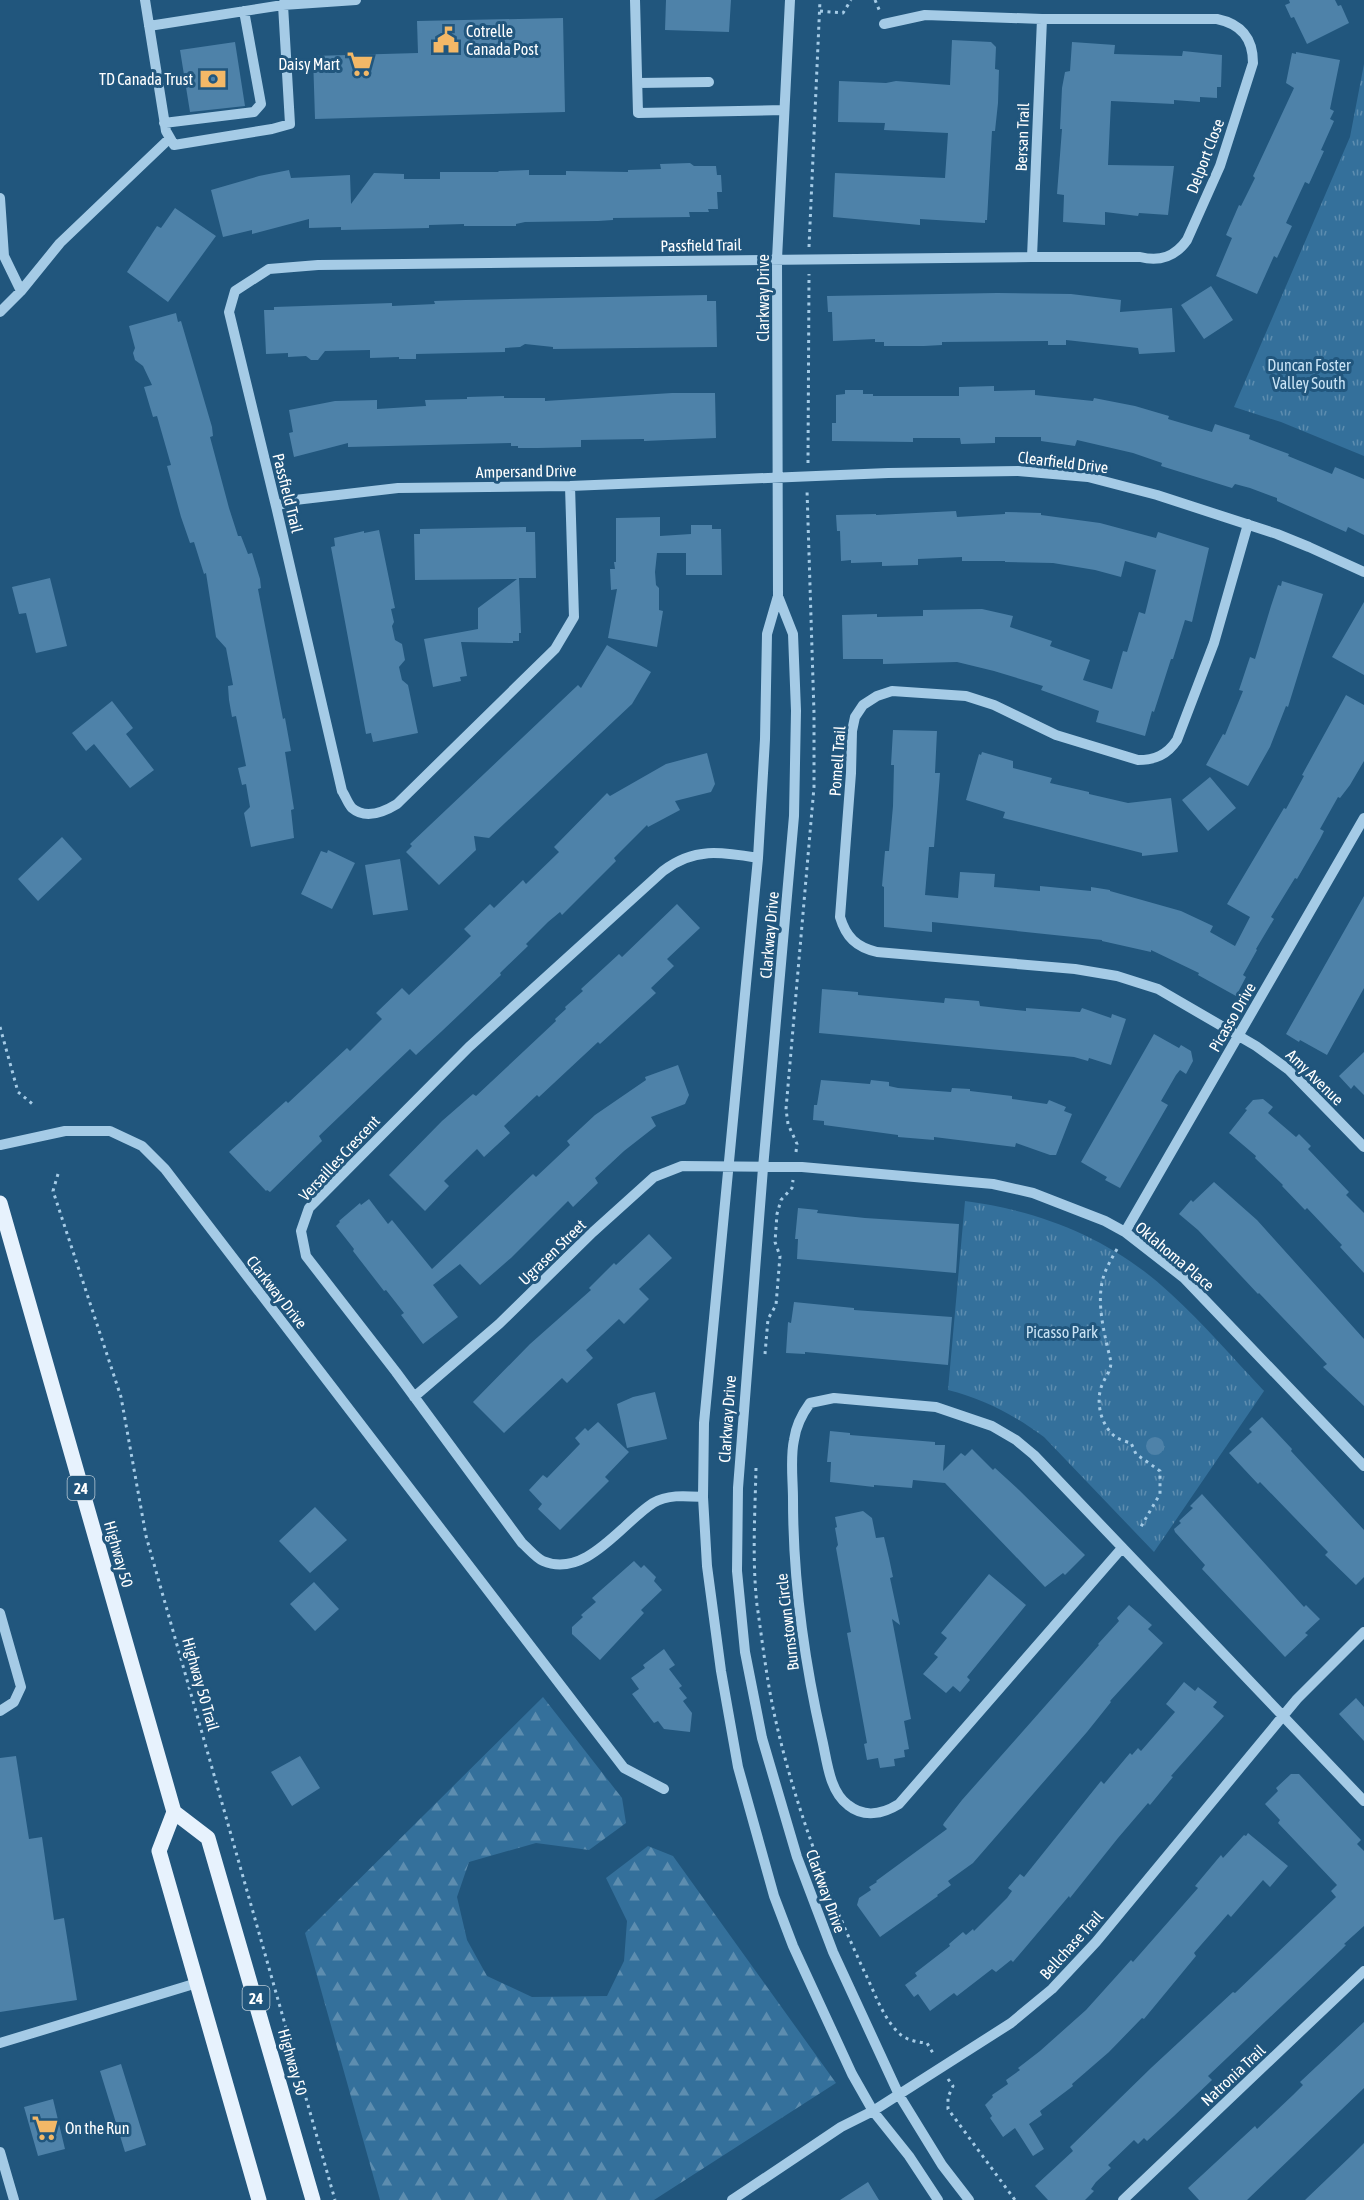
<svg xmlns="http://www.w3.org/2000/svg" width="1364" height="2200" viewBox="0 0 1364 2200" font-family="'Asap Condensed',sans-serif">
  <style>
    .forest { fill: url(#forest-firs) }
    .park { fill: url(#park-tufts) }
    .building { fill: #4e82a9 }
    .lines { fill: none; stroke-linecap: round; stroke-linejoin: round }
    .path { stroke: #a5cbe6; stroke-width: 3; stroke-dasharray: 3 4.5; stroke-linecap: butt }
    .minor { stroke: #a5cbe6; stroke-width: 10 }
    .major { stroke: #e7f2fd; stroke-width: 15 }
    .labels { text-anchor: middle; dominant-baseline: central; stroke-width: 6; stroke-linejoin: round; paint-order: stroke }
    .shield { fill: #21567d; stroke: #bcccd8; stroke-width: 1.5 }
    .shield-label { font-size: 15px; font-weight: bold; fill: #fff }
    .poi-label { font-size: 16px; fill: #fff; stroke: #21567d; text-anchor: start }
    .street-label { font-size: 16px; fill: #fff; stroke: #21567d }
    .park-label { font-size: 16px; fill: #c9e3f5; stroke: #21567d }
  </style>
  <defs>
    <pattern id="forest-firs" width="22" height="20" patternUnits="userSpaceOnUse" patternTransform="scale(1.5)"><rect width="22" height="20" fill="#34709b"/><path d="M5 1l3.5 6h-7zM16 11l3.5 6h-7z" fill="#5d8daf"/></pattern>
    <pattern id="park-tufts" width="24" height="20" patternUnits="userSpaceOnUse" patternTransform="scale(1.5)"><rect width="24" height="20" fill="#34709b"/><path d="M3 7l-1-3M5 7V3M7 7l1-3M15 17l-1-3M17 17v-4M19 17l1-3" fill="none" stroke="#5d8daf"/></pattern>
  </defs>
  <rect width="100%" height="100%" fill="#21567d"/>
  <path class="forest" d="M543,1697L622,1798L626,1823L589,1850L536,1843L469,1862L457,1897L467,1940L487,1976L532,1997L607,1996L624,1961L627,1921L606,1878L648,1846L673,1856L836,2083L654,2200H380L305,1933Z"/>
  <path class="park" d="M1364,64V456L1281,422L1234,407L1350,137Z
    M965,1201C1042,1211 1114,1240 1171,1294C1204,1324 1233,1358 1264,1391L1154,1552L1044,1437C1014,1415 984,1399 948,1390Z"/>
  <path class="building" d="M666,0H731L729,32L665,30Z
    M1289,0H1335L1338,6L1341,5L1349,23L1307,44L1294,17L1291,18L1285,5L1290,3Z
    M563,18L565,112L315,119L313,56L418,53L417,21Z
    M952,40L991,42L996,47L995,69L999,70L998,103L995,131H992L987,220H985V223L920,219V225L833,217L835,173L945,178L948,133L884,130L885,123L838,122L839,81L886,83L896,81L950,85Z
    M235,42L245,106L190,112L180,50Z
    M1072,42L1115,45L1114,54L1182,56L1183,51L1222,55L1221,87H1217V98L1200,97V102L1174,100V104L1111,101L1108,165L1174,166L1168,215L1139,213L1138,216L1105,212V225L1063,222L1064,195L1057,194L1062,129H1060L1062,88L1065,72L1070,71Z
    M1296,52L1340,60L1330,109L1334,111L1330,119L1334,121L1321,150L1324,151L1309,184L1305,182L1286,223L1292,226L1277,258L1274,256L1257,294L1216,276L1232,238L1226,235L1239,205L1241,206L1255,178L1253,176L1294,88L1286,83L1292,53L1296,54Z
    M690,163L694,166H716L717,175H721L722,192H717L718,209H708L709,212H689L690,217L613,218V220L598,221L525,222L516,224V226H464V224L429,225V228L341,230V227L309,228V219L252,234V230L223,237L211,190L259,176L289,170L291,178L350,175L351,204L374,173L404,174V179H440V172H498L499,171L529,170V175H566V171L628,172V170L661,169L660,164Z
    M175,208L216,236L168,302L127,272L157,226L161,228Z
    M1211,286L1233,320L1204,339L1181,305Z
    M997,293L1071,294L1121,300L1120,312L1172,308L1175,352L1139,354L1138,348L1066,340V345H1048V341L942,342V345L924,346H884V342H875V339L833,341L832,312H828L827,296Z
    M707,295V301H716L717,347L553,349V347L525,344L520,347L505,348V352L416,354V359H399V357L370,358V350L325,351L318,360H311L306,356L288,357V353L266,354L264,310H274V307L392,303V306L435,304L434,301L465,300Z
    M176,313L178,322L181,321L212,427L213,436L210,437L229,508L238,536H241L248,554L252,553L260,579L261,588L258,589L283,719L285,718L291,751L285,752L294,809L291,810L294,838L251,847L244,813L250,807L246,784L242,785L238,768L246,766L236,716L232,717L229,700L228,686L233,685L226,648L216,637L206,573L204,574L194,542L190,543L181,517L167,466L171,465L157,416L153,417L144,387L152,385L143,366L135,360L133,353L135,348L129,326Z
    M994,386V391L1035,390V395L1093,401L1094,398L1135,406L1169,416L1168,419L1212,432L1215,424L1250,435L1249,439L1289,454L1288,456L1332,474L1335,467L1364,479V535L1348,527L1346,532L1277,501V498L1250,488L1235,484L1232,488L1161,466L1162,463L1133,453L1077,440L1075,446L1041,441V437H995V443L961,444L960,438H913V442L832,441V423H836V395L845,394V390H863V394H873V396H959V387Z
    M672,393H715L716,438L644,441V439L581,440V447L538,448H518V446H511V443L348,447V443L294,457L289,433L293,432L289,410L335,401L377,400V409L426,406L425,400L467,399V397L504,396V398H545V401Z
    M956,511L957,517L1005,514V512L1041,513V515L1100,523L1156,538L1158,532L1209,548L1192,622L1185,620L1173,659H1171L1154,712L1152,711L1145,736L1096,722L1099,711L1041,690L1043,686L994,671L957,662L883,664V659H843L842,615L877,614V617L923,616V610L982,609L1013,616L1010,627L1052,641L1050,646L1090,660L1083,680L1112,689L1123,651L1127,652L1139,612L1145,614L1156,570L1125,561L1121,577L1095,570L1053,563L1005,562V561H962V557L918,559V565L882,566V562L851,563V560L841,561L840,531H837L836,515L876,514V515Z
    M660,517V536L691,534V525H712V529H721L722,575H686V553H657L655,572L656,585L659,588V610L663,611L657,647L608,638L617,589L611,590L610,569H615L614,562H616V518Z
    M526,527V532H535L536,578H519L521,633H519V641H513V643L461,642L467,676L460,677L461,681L433,687L424,639L478,629V608L517,579L415,580L414,534H420V529Z
    M379,530L395,608L391,609L394,622L392,626L395,640L402,644L405,660L399,667L402,680L408,685L418,733L373,742L371,733L366,734L331,547L335,546L334,538L364,531V533Z
    M50,578L67,646L36,653L26,613L19,614L12,587Z
    M1282,581L1323,594L1288,707L1286,706L1270,747L1248,786L1206,765L1223,734L1225,735L1243,691L1239,690L1250,657L1255,659L1271,606L1278,585L1281,586Z
    M1364,602V675L1332,657Z
    M607,645L651,672L632,704L489,838L474,836L476,850L439,885L406,852L412,846L410,844L578,685L581,688Z
    M1346,695L1364,705V761L1350,785L1340,798L1338,797L1320,829L1324,831L1320,839L1297,879L1295,878L1271,917L1274,919L1256,949L1257,950L1243,975L1246,977L1236,996L1198,975L1199,973L1151,950V952L1102,941V940L932,922V932L884,927V887L882,886L885,851H889L893,806L894,765H891L893,730L937,731L935,773H940L937,812L934,847H929L925,895L958,898L960,872L995,874L994,887L1040,891V886L1091,891V887L1110,890V891L1181,911L1213,926L1210,932L1235,946L1250,917L1227,904L1284,808L1286,809L1304,776L1302,775Z
    M112,701L133,728L126,734L154,770L130,788L94,744L86,751L72,733Z
    M982,752L1013,761V768L1052,778L1050,783L1089,792V794L1128,803L1171,798L1178,852L1142,856V853L1003,818L1005,812L966,800L979,754L981,755Z
    M707,753L715,784L711,792L675,801L680,810L648,827L647,825L614,858L616,861L562,915L560,912L548,922L526,944L528,946L500,973L501,975L442,1031L416,1055L410,1049L319,1136L322,1141L270,1192L267,1190L266,1191L229,1152L286,1101L288,1103L347,1048L350,1051L382,1019L376,1013L402,988L409,995L442,964L471,936L464,929L490,904L494,908L523,880L526,884L559,852L554,847L607,793L610,796L666,764Z
    M1210,777L1236,808L1208,831L1182,800Z
    M62,837L82,859L38,901L18,879Z
    M328,850L355,863L332,909L301,894L321,851L327,853Z
    M400,859L408,910L373,915L365,865Z
    M1364,896V988L1327,1055L1300,1040L1299,1042L1286,1034Z
    M677,904L700,928L667,959L674,966L651,988L656,993L600,1044L598,1042L539,1097L537,1095L504,1126L510,1133L484,1157L477,1149L444,1181L449,1186L425,1211L389,1175L442,1121L473,1094L476,1096L556,1021L555,1019L566,1009L565,1007L583,991L581,989L619,954L622,957Z
    M822,989L858,992V995L944,1003L945,998L979,1001L980,1006L1026,1011V1008L1080,1012L1082,1008L1111,1018L1112,1014L1126,1019L1111,1065L1089,1058L1088,1061L1074,1057L819,1033Z
    M1154,1034L1179,1048L1181,1045L1191,1051L1193,1061L1186,1074L1180,1070L1176,1075L1161,1101L1168,1105L1120,1188L1105,1180L1107,1177L1081,1162Z
    M1364,1052V1095L1354,1085L1351,1089L1339,1076Z
    M678,1065L689,1095L685,1104L651,1117L656,1126L624,1151L595,1178L598,1183L573,1207L568,1201L511,1258L480,1285L460,1264L433,1285L458,1317L423,1344L401,1315L404,1313L386,1290L384,1291L353,1251L354,1249L336,1226L340,1222L339,1221L360,1203L361,1205L369,1199L388,1224L392,1220L432,1269L533,1174L536,1177L570,1145L567,1141L595,1115L646,1080L645,1077Z
    M821,1080L870,1084L871,1080L889,1082V1086L898,1088L951,1092L952,1088L970,1089V1091L1012,1096V1099L1047,1104L1049,1100L1066,1107L1064,1111L1072,1114L1056,1155H1050L1016,1143L1015,1147L934,1137V1140L898,1137V1135L824,1125V1121L813,1120L814,1105H817Z
    M1263,1099L1273,1107L1268,1113L1296,1137L1299,1134L1311,1146L1308,1149L1349,1192L1346,1195L1364,1213V1273L1340,1247L1342,1245L1307,1208L1305,1210L1282,1186L1283,1185L1255,1158L1256,1156L1229,1133L1247,1110L1245,1109L1253,1100Z
    M1214,1182L1257,1220L1364,1339V1406L1323,1367L1327,1364L1282,1317L1259,1293L1258,1294L1198,1230L1179,1214L1191,1200L1193,1202Z
    M798,1208L818,1210L817,1213L865,1218L959,1224L956,1273L797,1259L798,1239H795Z
    M649,1234L672,1258L639,1289L649,1299L624,1324L619,1319L586,1350L593,1358L567,1383L562,1378L504,1433L473,1402L530,1344L591,1290L589,1288L614,1263L616,1265Z
    M794,1302L854,1308V1310L952,1317L948,1365L805,1352V1354L786,1353L788,1322L791,1323Z
    M655,1392L667,1439L627,1448L617,1404L633,1397Z
    M1262,1417L1292,1449L1291,1451L1364,1530V1577L1356,1585L1325,1555L1328,1552L1292,1515L1260,1482L1258,1484L1229,1453L1252,1432L1249,1429Z
    M598,1422L629,1452L605,1477L609,1481L560,1530L538,1509L542,1504L529,1490L543,1475L547,1478L580,1444L575,1438L585,1428L588,1431Z
    M830,1431L850,1433V1435L935,1442V1445H945L943,1471L961,1453L965,1456L972,1449L993,1470L995,1468L1019,1490L1085,1555L1065,1575L1063,1573L1045,1587L945,1483L913,1480L912,1488L874,1485V1487L830,1482L831,1462H827Z
    M1146 1446a9 9 0 1 1 18 0a9 9 0 1 1-18 0Z
    M1202,1494L1304,1607L1306,1605L1320,1619L1305,1633L1308,1635L1285,1657L1202,1569L1205,1565L1175,1532L1174,1529L1181,1523L1179,1521L1193,1508L1190,1506Z
    M315,1507L347,1540L310,1573L279,1541Z
    M863,1511L872,1518L876,1538L884,1537L889,1558L893,1577L890,1578L900,1625L892,1619L911,1719L904,1721L909,1749L904,1750L905,1757L894,1759L895,1766L880,1768L878,1758L867,1760L864,1744L867,1743L847,1633L851,1632L836,1548L838,1545L835,1528L837,1527L835,1517Z
    M634,1561L641,1568L644,1565L656,1577L654,1581L662,1590L641,1610L644,1613L600,1660L572,1634V1627L583,1617L581,1615L596,1602L592,1598Z
    M989,1574L1026,1605L967,1677L970,1680L960,1692L953,1686L946,1693L923,1674L938,1657L934,1654L947,1638L941,1633Z
    M314,1582L339,1609L315,1631L290,1604Z
    M1129,1605L1152,1625L1148,1629L1163,1643L1110,1701L1111,1702L1087,1732L973,1863L948,1881L951,1885L937,1895L938,1896L880,1937L857,1905L859,1898L871,1890L869,1887L877,1882L876,1881L947,1829L943,1825L944,1823L962,1800L1099,1645L1098,1644L1119,1621L1117,1618Z
    M664,1649L675,1665L669,1669L682,1686L679,1688L687,1698L683,1701L692,1713L690,1732L664,1729L658,1721L654,1723L632,1694L639,1689L631,1678L645,1668L643,1665Z
    M1184,1682L1195,1691L1198,1687L1217,1702L1213,1707L1224,1716L1171,1776L1173,1777L1150,1805L1148,1803L1118,1838L1070,1898L1069,1896L1013,1962L1011,1960L996,1972L992,1969L957,1996L954,1993L930,2011L918,1994L914,1997L905,1985L917,1976L915,1973L950,1946L949,1944L963,1932L966,1935L973,1929L974,1931L1007,1898L1012,1891L1008,1888L1020,1874L1024,1877L1101,1781L1104,1784L1130,1753L1132,1755L1138,1748L1141,1751L1175,1712L1166,1704Z
    M1356,1698L1364,1707V1741L1339,1714Z
    M16,1756L29,1839L42,1837L54,1920L64,1918L77,2000L0,2012V1758Z
    M300,1756L320,1788L292,1806L271,1772Z
    M1291,1774H1299L1361,1840L1357,1844L1364,1851V1926L1344,1944L1346,1945L1341,1950L1208,2076L1212,2080L1174,2116L1147,2141L1144,2138L1138,2144L1134,2140L1108,2165L1111,2168L1096,2182L1091,2189L1094,2191L1085,2200H1048L1035,2186L1073,2151L1070,2147L1151,2068L1233,1992L1235,1993L1336,1897L1331,1891L1337,1885L1278,1823L1280,1820L1265,1804L1278,1791L1276,1788Z
    M1248,1833L1288,1866L1270,1887L1263,1880L1231,1917L1228,1914L1194,1953L1196,1956L1144,2019L1142,2018L1109,2052L1072,2084L1073,2086L1040,2111L1042,2115L1029,2124L1044,2149L1033,2156L1015,2128L1003,2137L990,2118L992,2116L985,2105L993,2097L992,2095L1008,2084L1006,2080L1020,2070L1018,2068L1040,2051L1086,2010L1131,1960L1133,1962L1198,1888L1195,1886L1221,1855L1223,1858L1244,1835L1246,1836Z
    M1364,2022V2088L1247,2200H1199L1188,2188L1255,2126L1257,2129L1293,2095L1303,2085L1300,2082Z
    M121,2064L146,2145L125,2152L100,2071Z
    M53,2099L65,2149L38,2156L24,2107Z
    M1364,2143V2200H1305L1352,2155Z
    M868,2182L879,2200H840Z"/>
  <g class="lines">
    <path class="path" d="M875,0L880,12
      M820,11L843,13L851,0
      M809,247L820,0
      M808,463L809,274
      M0,1027L18,1092L35,1106
      M796,1152L797,1144L788,1124L786,1109L814,787V713L807,490
      M58,1174L53,1191L121,1397L146,1536L335,2200
      M1117,1249C1112,1258 1107,1266 1104,1275C1095,1302 1105,1336 1111,1362C1111,1371 1105,1377 1102,1385C1095,1402 1101,1427 1117,1438C1121,1440 1127,1442 1131,1443L1136,1454L1160,1471V1494L1139,1530
      M765,1354L768,1319L776,1305L780,1256L775,1242L777,1214L781,1200L792,1188L793,1180
      M756,1468C755,1513 752,1560 757,1605C762,1639 766,1674 773,1708C791,1795 827,1892 865,1973C874,1991 881,2013 895,2029C903,2039 914,2042 927,2043L934,2055
      M948,2079L953,2086L948,2097V2109L1015,2200"/>
    <path class="minor" d="M145,0L166,131L174,145L272,129L290,124L283,5L285,0
      M635,0L638,113L784,110
      M790,0L777,259L778,596L767,634L765,739L758,858L704,1423L703,1497L707,1566L721,1671L738,1767L774,1896L793,1946L852,2074L873,2111L909,2156L938,2200
      M149,26L283,5L356,0
      M638,83L709,82
      M164,123L254,112L261,104L244,11
      M0,198L4,256L21,291L60,243L170,138
      M1032,257L1042,19
      M0,312L21,291
      M570,486L574,617L555,649L397,804C384,812 366,820 352,808C348,804 345,795 342,791L276,506L229,312L235,291L269,269L318,265L1032,257H1140C1160,262 1175,257 1187,240L1220,166L1253,63C1253,38 1241,24 1217,19H1042L925,15L884,24
      M276,506L295,500L398,488L570,486L888,473L1018,471L1088,477L1157,495L1277,534L1309,547L1364,572
      M1248,524L1214,643L1177,740C1167,755 1155,760 1138,760L1056,735L994,705L966,696L892,691L877,696L863,705L855,717L852,731L851,773L840,917C846,937 856,947 877,952L1075,969L1117,976L1158,989L1256,1046L1289,1070L1364,1147
      M778,596L793,634L796,711L794,816L763,1168L738,1488L737,1571L745,1652L762,1738L797,1857L833,1952L899,2095L942,2165L969,2200
      M0,1145L65,1131H110L142,1146L165,1169L624,1768L664,1789
      M1125,1232L1364,818
      M414,1397L499,1324L593,1232L654,1177L682,1166L802,1167L993,1184L1033,1193L1105,1221L1125,1232L1184,1278L1364,1466
      M703,1497C687,1496 668,1494 653,1503C622,1523 586,1579 543,1561C536,1558 528,1548 522,1543L396,1372L306,1256L301,1231L309,1208L469,1047L663,871C694,847 722,852 758,858
      M1122,1548L899,1804C883,1814 864,1818 848,1805C829,1791 827,1760 822,1739C804,1660 793,1580 793,1499C793,1480 790,1458 794,1440C796,1425 802,1414 810,1403L834,1398L936,1407L992,1426L1016,1440L1034,1455L1364,1801
      M0,1613L21,1687L14,1702L0,1711
      M0,2043L197,1983
      M0,2152L14,2200
      M732,2200L841,2127L873,2111L1011,2023L1052,1989L1096,1942L1297,1699L1364,1632
      M1123,2200L1364,1971"/>
    <path class="major" d="M0,1203L174,1812L208,1838L313,2200
      M174,1812L159,1851L259,2200"/>
  </g>
  <defs>
    <g id="civic-bare" transform="scale(2.07)"><path d="M-.6-6.5H3V-4.5H.6V-3L4-1V1h2V6H-6V1h2V-1L-.6-3ZM-1.2 2.5V6h2.4V2.5Z" fill="#f3b867" stroke="#21567d" stroke-width="2.5" paint-order="stroke"/></g>
    <g id="supermarket-bare" transform="scale(2.07)"><path d="M-6-5.5h2.5l.6 2H6L4.5 2H-2.5L-4.4-4H-6ZM-1.5 3.2a1.3 1.3 0 1 0 .1 0ZM3 3.2a1.3 1.3 0 1 0 .1 0Z" fill="#f3b867" stroke="#21567d" stroke-width="2.5" paint-order="stroke"/></g>
    <g id="bank-bare" transform="scale(2.07)"><path d="M-6-4H6V4H-6ZM0-2.3a2.3 2.3 0 1 0 0 4.6a2.3 2.3 0 1 0 0-4.6Z" fill="#f3b867" stroke="#21567d" stroke-width="2.5" paint-order="stroke"/></g>
  </defs>
  <g fill-rule="evenodd">
    <use href="#civic-bare" x="446" y="40"/>
    <use href="#supermarket-bare" x="360" y="64"/>
    <use href="#bank-bare" x="213" y="79"/>
    <use href="#supermarket-bare" x="45" y="2128"/>
  </g>
  <g class="labels">
    <g class="shield">
      <rect x="67.5" y="1476" width="27" height="24" rx="4.5"/>
      <rect x="242.5" y="1986" width="27" height="24" rx="4.5"/>
    </g>
    <g class="shield-label">
      <text x="81" y="1488">24</text>
      <text x="256" y="1998">24</text>
    </g>
    <g class="poi-label">
      <text x="466" y="31">Cotrelle<tspan x="466" dy="18">Canada Post</tspan></text>
      <text x="340" y="64" text-anchor="end">Daisy Mart</text>
      <text x="193" y="79" text-anchor="end">TD Canada Trust</text>
      <text x="65" y="2128">On the Run</text>
    </g>
    <g class="street-label">
      <text transform="translate(1022 137) rotate(-88)">Bersan Trail</text>
      <text transform="translate(1205 156) rotate(-69)">Delport Close</text>
      <text transform="translate(701 245) rotate(-1)">Passfield Trail</text>
      <text transform="translate(763 298) rotate(-90)">Clarkway Drive</text>
      <text transform="translate(1063 462) rotate(7)">Clearfield Drive</text>
      <text transform="translate(526 471) rotate(-1)">Ampersand Drive</text>
      <text transform="translate(288 493) rotate(76)">Passfield Trail</text>
      <text transform="translate(837 761) rotate(-86)">Pomell Trail</text>
      <text transform="translate(769 935) rotate(-85)">Clarkway Drive</text>
      <text transform="translate(1232 1017) rotate(-60)">Picasso Drive</text>
      <text transform="translate(1315 1077) rotate(44)">Amy Avenue</text>
      <text transform="translate(339 1158) rotate(-47)">Versailles Crescent</text>
      <text transform="translate(552 1252) rotate(-44)">Ugrasen Street</text>
      <text transform="translate(1175 1256) rotate(40)">Oklahoma Place</text>
      <text transform="translate(277 1292) rotate(52)">Clarkway Drive</text>
      <text transform="translate(727 1419) rotate(-86)">Clarkway Drive</text>
      <text transform="translate(119 1554) rotate(74)">Highway 50</text>
      <text transform="translate(787 1622) rotate(-97)">Burnstown Circle</text>
      <text transform="translate(201 1684) rotate(74)">Highway 50 Trail</text>
      <text transform="translate(826 1891) rotate(70)">Clarkway Drive</text>
      <text transform="translate(1071 1945) rotate(-48)">Bellchase Trail</text>
      <text transform="translate(293 2062) rotate(74)">Highway 50</text>
      <text transform="translate(1233 2075) rotate(-43)">Natronia Trail</text>
    </g>
    <g class="park-label">
      <text x="1309" y="365">Duncan Foster<tspan x="1309" dy="18">Valley South</tspan></text>
      <text x="1062" y="1332">Picasso Park</text>
    </g>
  </g>
</svg>
